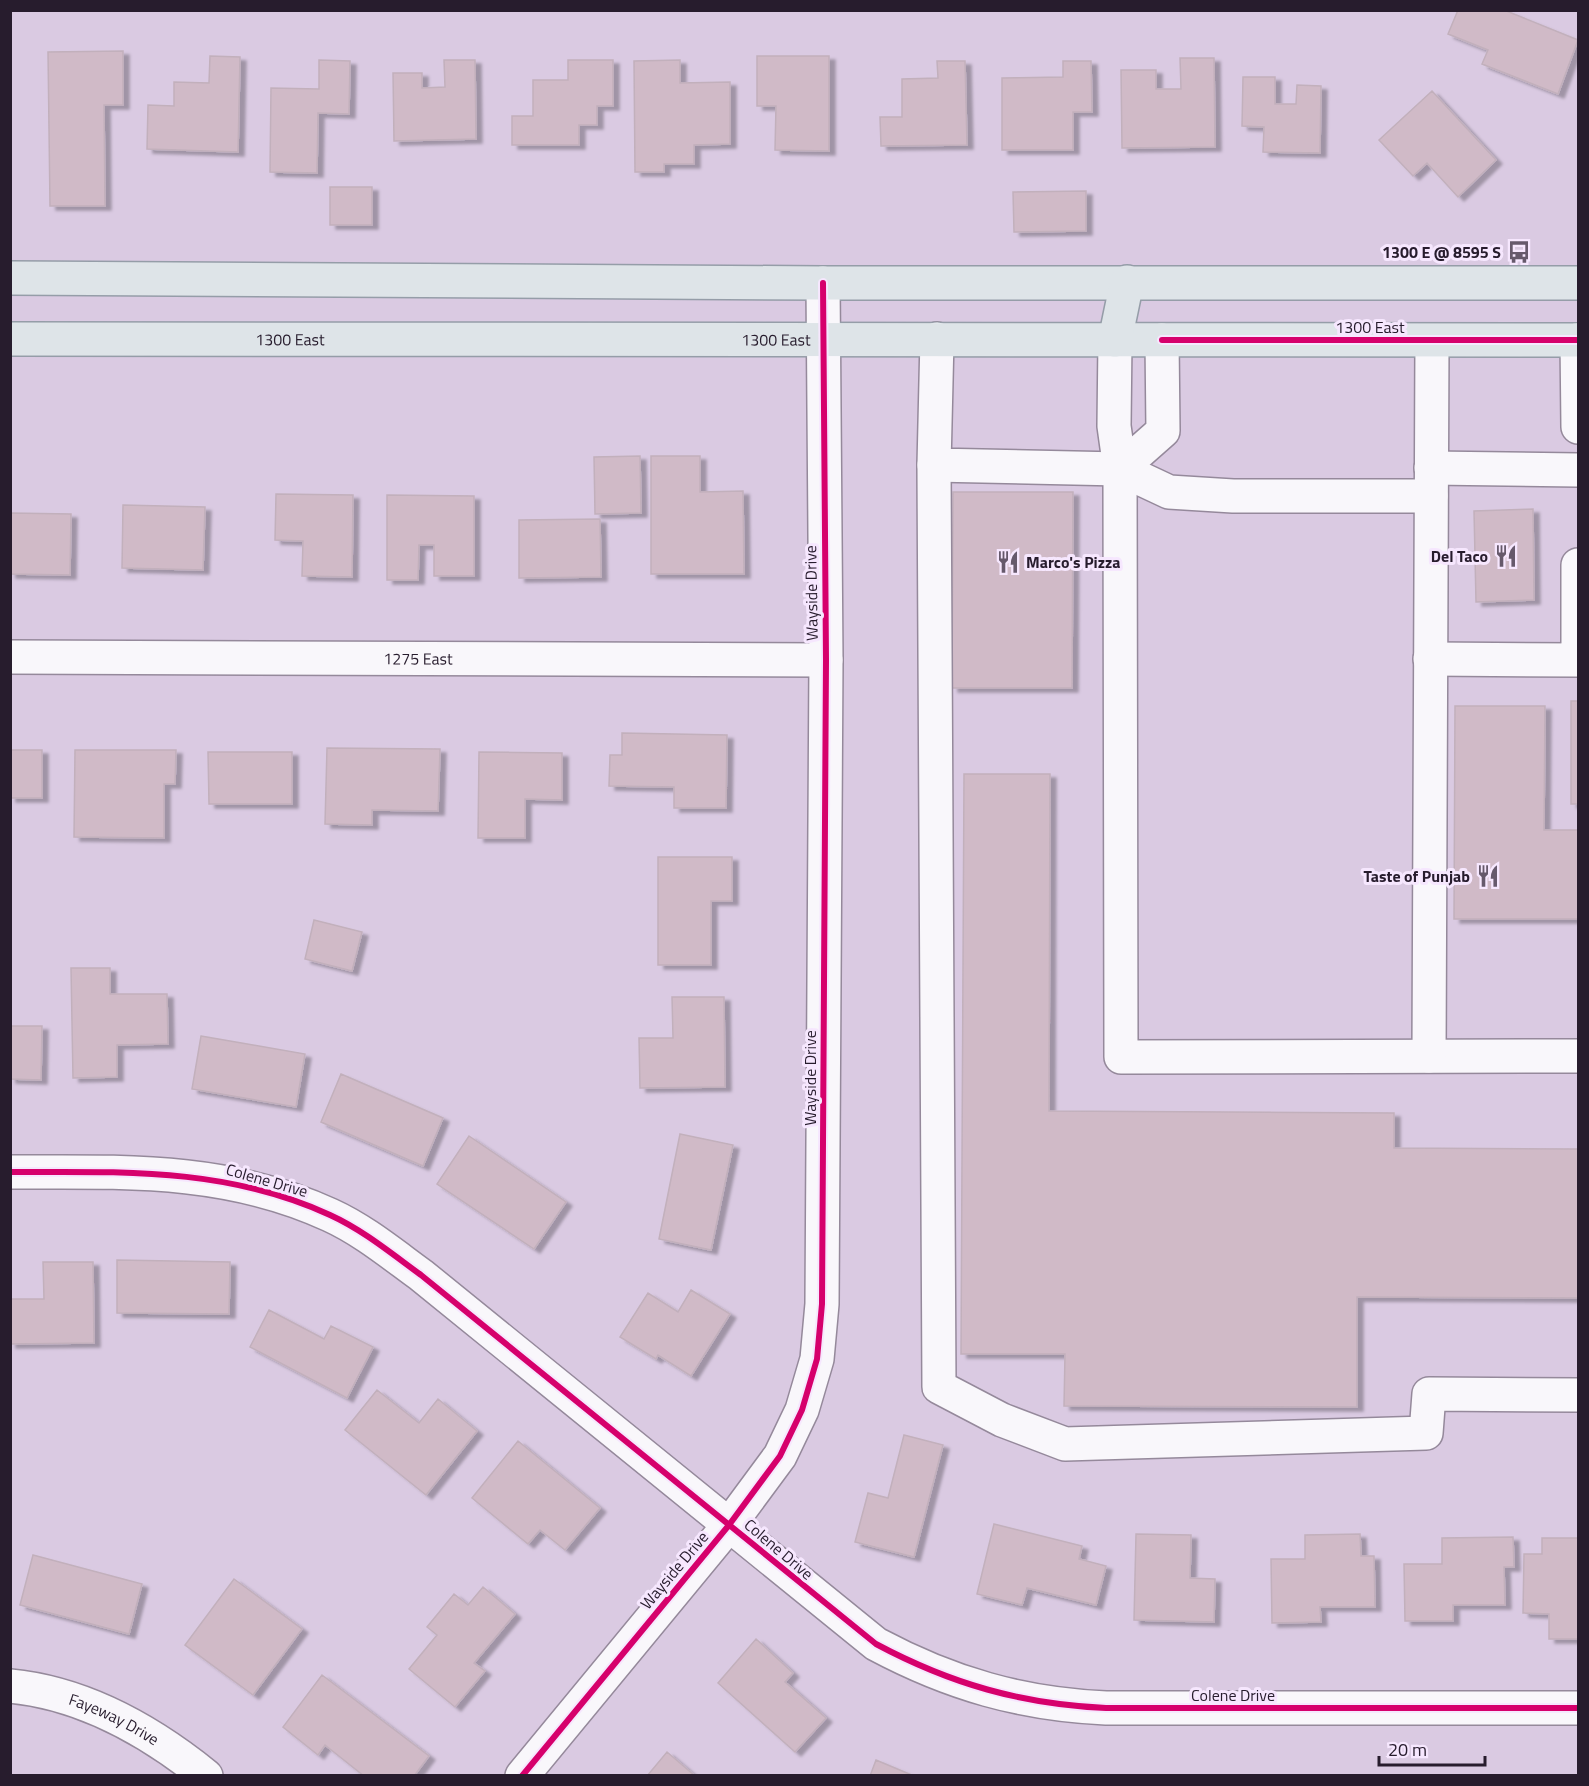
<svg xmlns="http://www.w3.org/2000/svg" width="1589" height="1786" viewBox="0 0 1589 1786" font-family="'Titillium Web',sans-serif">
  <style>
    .building { fill: #d0bac7; stroke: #c2b0bc; stroke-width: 1.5; filter: url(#shadow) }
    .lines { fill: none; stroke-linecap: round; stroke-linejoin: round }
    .minor-casing { stroke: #95899b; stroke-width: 36 }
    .major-casing { stroke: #959da8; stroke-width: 36 }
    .minor { stroke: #f9f7fb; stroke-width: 33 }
    .major { stroke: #dee4e8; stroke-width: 33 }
    .cycleway-casing { stroke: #f6e7fe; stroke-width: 10 }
    .cycleway { stroke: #d6006c; stroke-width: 6 }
    .labels { text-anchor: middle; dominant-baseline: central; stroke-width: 6; stroke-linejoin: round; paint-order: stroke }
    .poi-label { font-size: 16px; font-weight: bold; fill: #271c2d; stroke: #f6e7fe; text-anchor: end }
    .street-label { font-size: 16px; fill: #271c2d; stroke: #f6e7fe }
  </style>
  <defs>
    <filter id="shadow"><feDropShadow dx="6" dy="4" stdDeviation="1.5" flood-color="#0004"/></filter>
  </defs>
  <rect width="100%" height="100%" fill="#dacae2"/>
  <path class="building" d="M1458,10H1504L1578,40L1558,94L1482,64L1488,50L1448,34Z
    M123,51V105H104L105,206H50L48,52Z
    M210,56L240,57L238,152L147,149L148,105L174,106V82L209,83Z
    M757,56H829V151L775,150L776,106H757Z
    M1180,58H1214L1215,147L1122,148L1121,70H1156V89H1181Z
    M319,60L350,61L349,114L318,113L317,173L270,172L271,88L319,89Z
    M444,60H475L476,139L394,141L393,73H422V88L445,87Z
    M568,60H613V106H597V125H579V145H512V116H533V80H568Z
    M680,60V83L730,82V144L694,145V164H664V172H635L634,61Z
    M937,61H965L967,145L881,146L880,117H902V79L938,78Z
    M1063,61H1091L1092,112H1073V150H1002V78L1063,77Z
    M1243,77H1275V104H1296L1297,85L1321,86L1320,153L1263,152L1264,127L1242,126Z
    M1432,91L1496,160L1458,197L1427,163L1413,176L1379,140Z
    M330,187H372V225H330Z
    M1086,191V231L1014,232L1013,192Z
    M640,456L641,513L595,514L594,457Z
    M651,456H700V492L743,491L744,574H651Z
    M953,492H1073L1072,688H952Z
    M276,494L353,495L352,577L302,576L303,541L275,540Z
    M387,495L474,496V576H434V545H419L418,580H387Z
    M123,505L205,507L203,570L122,568Z
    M1533,509L1534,600L1476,602L1474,511Z
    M10,513L71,514L70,575L10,574Z
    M600,519L601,577L519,578V520Z
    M1571,701H1578V804H1571Z
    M1455,706H1545L1544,830H1578V919H1454Z
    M622,733L727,735L726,808H674V787L609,786L610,755H622Z
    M327,748L440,749L438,811L372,810V825L325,824Z
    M10,750H42V798H10Z
    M75,750H176L175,784H164V838L74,837Z
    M208,752H292V804H209Z
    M479,752L562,753V800L525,799V838H478Z
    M964,774H1050L1049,1111L1394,1113V1148L1578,1149V1298L1357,1297V1407L1064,1406L1065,1354H961Z
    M658,857H732V901H711V965H658Z
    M314,920L362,932L352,971L305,959Z
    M71,968H110V994H167L168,1044L117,1045V1077L73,1078Z
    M672,997H724L725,1087L640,1088L639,1038H673Z
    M10,1026H42L41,1080L10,1079Z
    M201,1036L305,1054L296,1107L192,1089Z
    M341,1074L443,1118L423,1166L321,1122Z
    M680,1134L733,1145L711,1250L659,1239Z
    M469,1136L566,1202L534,1249L437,1184Z
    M117,1260L230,1262L229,1314L117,1313Z
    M43,1262H93L94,1343L10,1344V1299H44Z
    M691,1290L730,1314L691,1376L658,1355L656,1359L620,1337L648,1293L678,1312Z
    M269,1310L324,1339L331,1326L373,1347L347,1398L250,1347Z
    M377,1390L419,1423L438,1399L477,1431L426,1495L345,1430Z
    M904,1435L943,1445L914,1557L855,1542L868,1493L888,1498Z
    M518,1441L600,1508L565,1550L540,1530L528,1544L472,1498Z
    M994,1524L1082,1546L1079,1559L1106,1566L1096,1605L1027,1588L1022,1605L977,1594Z
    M1136,1534L1191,1535L1190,1578L1215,1579L1214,1622L1134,1620Z
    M1360,1534L1361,1556H1374L1375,1607H1320L1321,1622L1272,1623L1271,1559H1305V1535Z
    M1513,1537L1514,1567H1504L1505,1605H1453V1621H1405L1404,1564H1442V1538Z
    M1542,1538H1578V1639H1549V1614L1523,1613L1524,1554H1542Z
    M33,1555L142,1584L129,1634L20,1605Z
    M234,1579L302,1629L253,1695L185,1645Z
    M483,1587L515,1614L474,1663L485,1671L455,1707L409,1669L437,1635L427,1627L454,1594L468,1605Z
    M756,1639L793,1673L785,1682L826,1718L795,1752L718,1683Z
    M322,1675L429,1756L414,1776H364L325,1745L318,1755L283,1727Z
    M667,1752L695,1776H647Z
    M876,1760L914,1776H870Z"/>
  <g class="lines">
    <g class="minor-casing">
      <g id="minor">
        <path d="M937,339L934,465L1120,469L1169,492L1233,496H1431"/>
        <path d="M1115,340L1114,426L1120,469L1163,431L1162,340"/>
        <path d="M1577,340L1578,427"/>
        <path d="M934,465L939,1387L1002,1420L1065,1444L1426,1433L1429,1394L1578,1395"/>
        <path d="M1431,468L1578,470"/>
        <path d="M1120,469L1121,1057L1578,1056"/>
        <path id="s1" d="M10,657L826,660"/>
        <path d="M1430,659L1578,660V565"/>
        <path d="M1429,1056L1432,341"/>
        <path d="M10,1172C121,1172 226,1167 330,1215C363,1230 392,1254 421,1275L876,1644C951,1684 1021,1704 1106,1708H1578"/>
        <path id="s2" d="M10,1686C84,1693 149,1730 206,1776"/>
        <path d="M522,1776L729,1525L780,1456L802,1410L817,1359L822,1304L826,660L823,283"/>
      </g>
    </g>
    <g class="major-casing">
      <g id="major">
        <path d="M10,278L823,283H1578"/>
        <path id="s3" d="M10,339L1578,340"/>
        <path d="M1115,340L1127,282"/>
      </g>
    </g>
    <use href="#minor" class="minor"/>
    <use href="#major" class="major"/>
    <g class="cycleway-casing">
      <path id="cycleway" d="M1162,340H1578
        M10,1172C121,1172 226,1167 330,1215C363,1230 392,1254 421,1275L876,1644C951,1684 1021,1704 1106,1708H1578
        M522,1776L729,1525L780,1456L802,1410L817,1359L822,1304L826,660L823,283"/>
    </g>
    <use href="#cycleway" class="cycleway"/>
  </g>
  <defs>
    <g id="bus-bare" transform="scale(1.8)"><path d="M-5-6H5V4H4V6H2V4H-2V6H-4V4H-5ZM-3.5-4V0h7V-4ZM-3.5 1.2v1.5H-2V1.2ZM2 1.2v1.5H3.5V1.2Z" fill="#66596c" stroke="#f6e7fe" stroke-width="2.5" paint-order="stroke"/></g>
    <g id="restaurant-bare" transform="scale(1.8)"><path d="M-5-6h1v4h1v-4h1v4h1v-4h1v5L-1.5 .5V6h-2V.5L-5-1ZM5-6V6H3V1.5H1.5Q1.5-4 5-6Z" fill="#66596c" stroke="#f6e7fe" stroke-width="2.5" paint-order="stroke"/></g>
  </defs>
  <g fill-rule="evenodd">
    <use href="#bus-bare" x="1519" y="252"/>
    <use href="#restaurant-bare" x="1506" y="556"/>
    <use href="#restaurant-bare" x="1008" y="562"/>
    <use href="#restaurant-bare" x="1488" y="876"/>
  </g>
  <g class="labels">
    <g class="poi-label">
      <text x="1501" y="252">1300 E @ 8595 S</text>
      <text x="1488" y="556">Del Taco</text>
      <text x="1026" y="562" text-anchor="start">Marco's Pizza</text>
      <text x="1470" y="876">Taste of Punjab</text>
    </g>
    <g class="street-label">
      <text x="1370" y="327">1300 East</text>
      <text stroke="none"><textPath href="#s3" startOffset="766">1300 East</textPath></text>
      <text stroke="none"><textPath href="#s3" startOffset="280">1300 East</textPath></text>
      <text transform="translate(811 593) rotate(-91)">Wayside Drive</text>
      <text stroke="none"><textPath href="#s1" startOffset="408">1275 East</textPath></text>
      <text transform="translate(810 1078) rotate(-90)">Wayside Drive</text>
      <text transform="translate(267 1180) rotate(16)">Colene Drive</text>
      <text transform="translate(779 1549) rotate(40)">Colene Drive</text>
      <text transform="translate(674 1570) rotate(-50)">Wayside Drive</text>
      <text x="1233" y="1695">Colene Drive</text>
      <text stroke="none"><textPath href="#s2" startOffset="110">Fayeway Drive</textPath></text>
    </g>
  </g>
  <rect width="1589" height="1786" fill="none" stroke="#271c2d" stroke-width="24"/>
  <path d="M1379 1756v9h106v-9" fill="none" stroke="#271c2d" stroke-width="3"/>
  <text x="1388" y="1756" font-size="18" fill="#271c2d" stroke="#f6e7fe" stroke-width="4.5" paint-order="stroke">20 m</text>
</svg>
